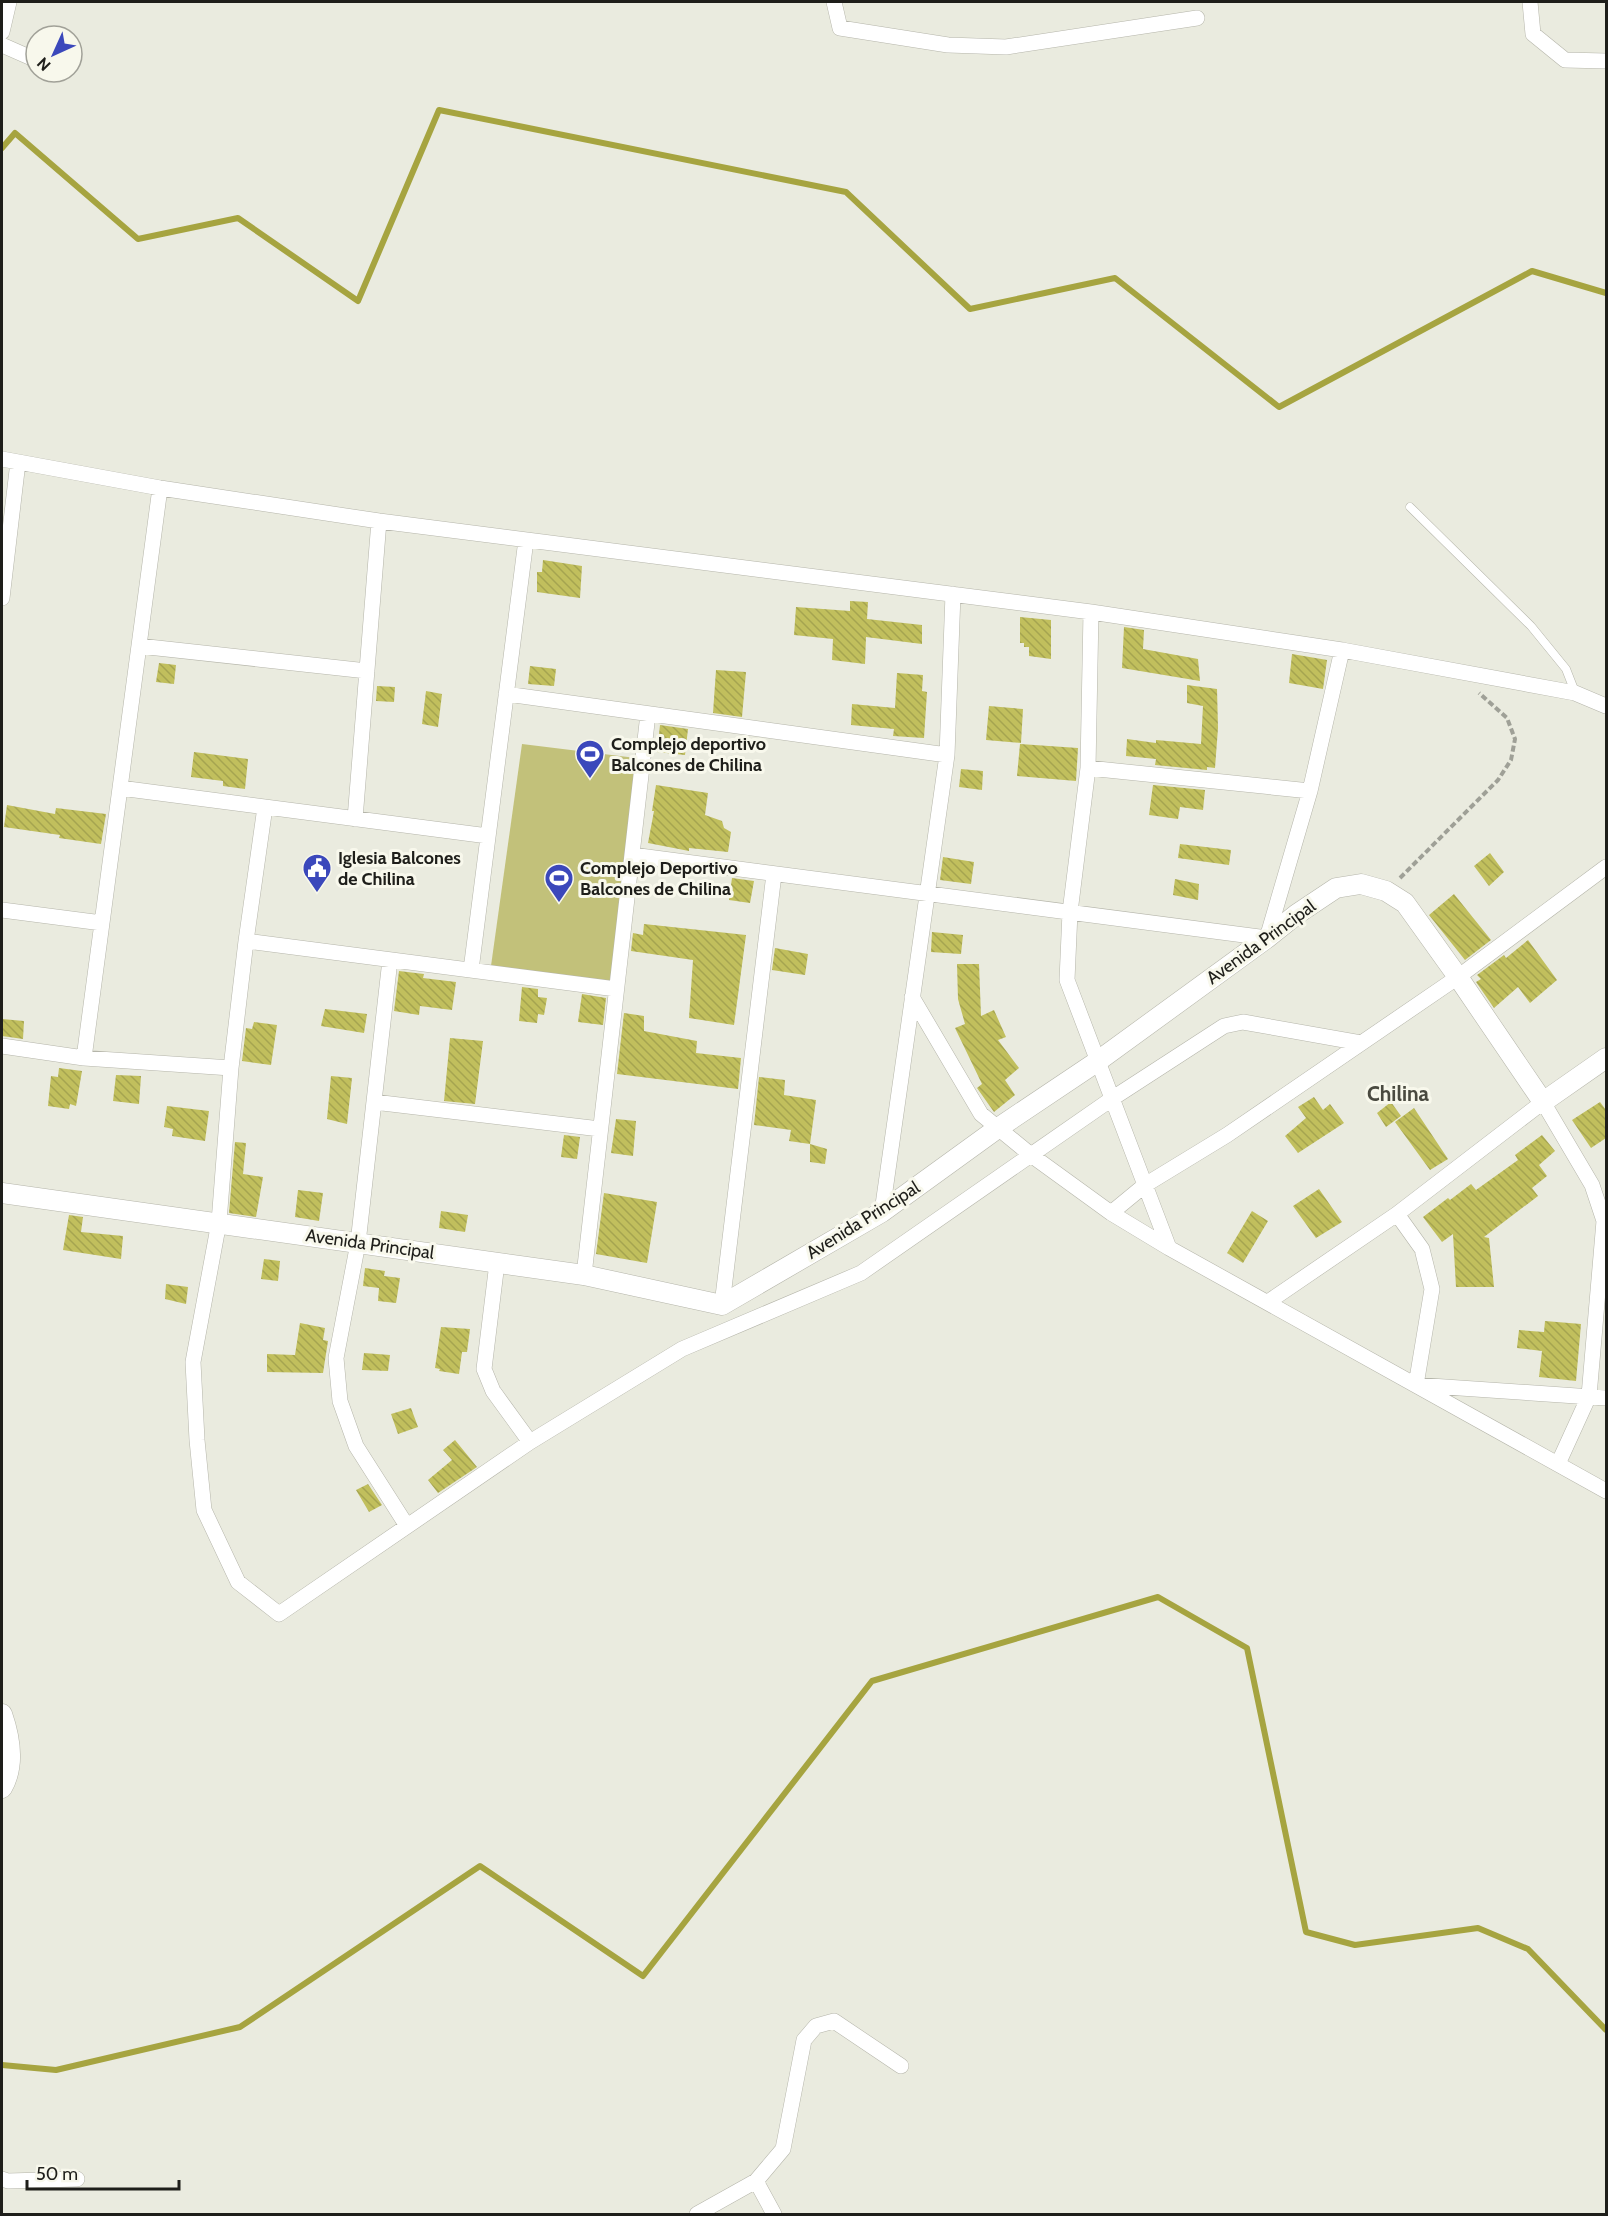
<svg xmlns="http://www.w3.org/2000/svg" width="1608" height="2216" viewBox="0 0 1608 2216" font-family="Cabin,sans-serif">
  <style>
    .garden { fill: #c2c17a }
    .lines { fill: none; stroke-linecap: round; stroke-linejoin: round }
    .stream { stroke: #a6a440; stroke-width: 6 }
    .building { fill: url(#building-back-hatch) }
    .service-casing { stroke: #b5b5aa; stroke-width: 9 }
    .minor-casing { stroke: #b5b5aa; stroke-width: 16 }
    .tertiary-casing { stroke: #b5b5aa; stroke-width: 21 }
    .path { stroke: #9fa097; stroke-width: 4; stroke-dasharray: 6 3; stroke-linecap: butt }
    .service { stroke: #fff; stroke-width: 8 }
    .minor { stroke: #fff; stroke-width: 15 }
    .tertiary { stroke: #fff; stroke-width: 20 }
    .labels { text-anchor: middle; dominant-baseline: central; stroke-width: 6; stroke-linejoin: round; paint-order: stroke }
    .poi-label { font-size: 18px; font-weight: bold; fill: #1e1e1a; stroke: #f8f8ec; text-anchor: start }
    .street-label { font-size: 18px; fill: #1e1e1a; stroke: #f8f8ec }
    .quarter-label { font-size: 21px; font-weight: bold; fill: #4a4a40; stroke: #f8f8ec }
  </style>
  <defs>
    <pattern id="building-back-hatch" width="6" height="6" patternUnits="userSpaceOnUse" patternTransform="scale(1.5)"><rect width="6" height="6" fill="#c1bf5d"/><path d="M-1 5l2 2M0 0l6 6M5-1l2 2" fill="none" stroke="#a5a450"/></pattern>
  </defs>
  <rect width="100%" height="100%" fill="#eaebdf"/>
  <path class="garden" d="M522,744L636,758L610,988L490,973Z"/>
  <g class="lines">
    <path class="stream" d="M2,148L15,133L138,239L238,218L358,301L439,110L846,192L970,309L1115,278L1279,407L1532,271L1606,293
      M2,2065L56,2070L240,2027L480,1866L643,1976L872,1681L1158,1597L1247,1648L1306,1932L1355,1945L1478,1928L1528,1949L1606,2030"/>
  </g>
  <path class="building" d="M543,560L582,566L580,598L537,592V572H542Z
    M850,601L868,602L867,619L922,625V644L866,637L865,664L832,660L833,639L794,635L796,607L850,611Z
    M1020,617L1051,620V659L1029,656V647H1024V643H1020Z
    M1124,627L1144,630L1143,649L1198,659L1200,681L1122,668Z
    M1292,654L1327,660L1323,689L1289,683Z
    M159,663L176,665L174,684L156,682Z
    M530,666L556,669L554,686L528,684Z
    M716,670L746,672L742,717L713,713Z
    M897,673L923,675L922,691L927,692L924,738L893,736L894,729L851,725L852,704L895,708Z
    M1187,685L1217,689L1218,728L1215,768L1207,767V770L1155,765L1156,759L1126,756L1127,739L1156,743V740L1201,744L1203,706L1187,703Z
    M377,686L395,687L394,702L376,701Z
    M426,691L442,694L438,727L422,724Z
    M989,706L1023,709L1021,743L986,740Z
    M660,725L688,729L685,755L657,752Z
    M1020,744L1078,748L1076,781L1017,776Z
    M194,752L248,759L245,789L223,786V781L191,777Z
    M961,769L983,771L982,790L959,787Z
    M656,785L708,793L705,815L722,821L724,828L731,832L728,852L689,848V851L648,843L654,811H652Z
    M1153,785L1205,790L1203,810L1180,807L1178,819L1149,815Z
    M7,805L55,814L56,808L106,814L101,844L59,838L60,835L4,827Z
    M1180,844L1231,850L1229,865L1178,858Z
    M1490,853L1504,872L1489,886L1474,866Z
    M943,857L974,862L971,884L940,880Z
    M732,878L754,881L750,903L729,900Z
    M1175,879L1199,884L1198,900L1173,895Z
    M1454,894L1491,940L1465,960L1429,915Z
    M644,924L746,935L734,1025L689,1018L693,960L631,951L633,933L643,935Z
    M932,932L963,935L961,954L931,952Z
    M1528,940L1557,980L1530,1003L1518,987L1494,1008L1476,982L1481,979L1477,975L1504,955L1506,958Z
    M775,948L808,954L805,975L772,970Z
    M957,964H979L981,1016L994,1010L1006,1037L998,1040L1019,1068L1005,1080L1015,1095L994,1112L977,1088L982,1084L955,1028L965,1024L958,999Z
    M399,971L424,974L423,978L456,982L452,1010L420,1006L419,1015L394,1011Z
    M522,987L538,989V997L547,998L544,1015L538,1014L537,1023L519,1021Z
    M582,994L606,998L603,1025L578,1022Z
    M325,1009L367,1014L364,1033L321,1026Z
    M624,1013L644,1016V1031L697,1041L696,1053L741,1058L738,1089L617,1074Z
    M2,1019L24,1021L23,1039L2,1036Z
    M254,1022L277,1025L271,1065L242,1061L246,1028L252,1029Z
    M450,1038L483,1041L475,1104L444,1101Z
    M59,1068L82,1071L76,1106L70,1104L69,1109L48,1106L51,1076L58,1077Z
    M116,1075L141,1076L139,1104L113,1101Z
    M331,1076L352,1078L347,1124L327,1119Z
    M759,1077L785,1080L784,1095L816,1100L810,1144L789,1141L791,1130L754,1125Z
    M1314,1097L1323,1110L1330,1104L1344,1123L1298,1153L1285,1136L1306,1118L1298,1107Z
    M1391,1102L1401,1116L1386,1127L1377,1113Z
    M1600,1102L1606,1110V1138L1591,1148L1572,1120Z
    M167,1106L209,1111L205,1141L172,1136L173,1129L164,1127Z
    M1414,1108L1448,1159L1430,1170L1395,1122Z
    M616,1119L636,1121L633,1156L611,1153Z
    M564,1135L580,1137L577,1159L561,1157Z
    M1542,1135L1555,1151L1539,1165L1547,1176L1532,1188L1538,1196L1484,1237L1489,1238L1494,1287H1456L1453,1234L1442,1242L1423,1217L1448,1198L1450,1200L1471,1184L1476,1190L1518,1160L1515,1155Z
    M235,1142L246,1143L243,1174L263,1177L256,1217L229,1213Z
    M810,1144L827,1149L825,1164L810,1162Z
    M1319,1189L1342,1222L1316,1238L1293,1206Z
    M298,1190L323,1193L319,1221L295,1217Z
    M604,1193L657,1202L647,1263L596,1254Z
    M441,1211L468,1215L465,1232L439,1228Z
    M1252,1211L1268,1221L1243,1263L1227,1253Z
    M69,1215L83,1217L81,1232L123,1236L121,1259L63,1250Z
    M264,1259L280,1261L278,1281L261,1279Z
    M365,1268L385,1271L384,1276L400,1278L396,1303L378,1301L379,1288L363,1286Z
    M166,1284L188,1287L186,1304L165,1299Z
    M1545,1321L1581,1324L1576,1381L1539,1377L1542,1351L1517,1348L1519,1330L1544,1332Z
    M300,1323L325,1328L323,1340L328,1341L323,1373L267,1372V1354L295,1355Z
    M441,1327L470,1329L467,1352H462L459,1374L439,1371L440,1369L435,1368Z
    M364,1353L390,1355L388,1371L362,1370Z
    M411,1408L418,1427L398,1434L391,1414Z
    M455,1440L477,1467L438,1493L428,1480L452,1460L443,1450Z
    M368,1484L382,1505L369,1512L356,1490Z"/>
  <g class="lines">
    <g class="service-casing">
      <path id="service" d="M1410,507L1531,626L1566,669L1575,692"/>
    </g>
    <g class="minor-casing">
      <path id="minor" d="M834,2L840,28L948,45L1006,47L1197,18
        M1530,2L1533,34L1565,60L1606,61
        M2,32L9,2
        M2,45L36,60
        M2,459L160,488L379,521L1091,612L1342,650L1575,693L1606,706
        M2,598L18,462
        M1091,612L1088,768L1070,912L1067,980L1169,1248
        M139,646L367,671
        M506,694L947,755
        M1088,768L1310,791
        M120,788L488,836
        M265,807L246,941L231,1068L219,1222L193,1362L197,1440L204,1510L238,1582L279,1614L530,1442L682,1349L861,1273L1113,1098L1224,1026L1243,1022L1361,1043
        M355,819L379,521
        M632,855L1267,938L1310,791L1342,650
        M2,910L102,923
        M246,941L616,989
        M390,960L358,1243L336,1358L340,1401L356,1446L407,1526
        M471,970L526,540
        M912,997L981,1114L1031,1155L1111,1213L1169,1248L1606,1491
        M2,1046L84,1058L231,1068
        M84,1058L160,488
        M374,1102L600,1129
        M882,1212L947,755L953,594
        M1111,1213L1145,1185L1227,1135L1458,977L1606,867
        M1397,1214L1422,1249L1432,1289L1416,1385L1606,1398
        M497,1263L484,1369L493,1391L530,1442
        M584,1275L648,714
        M1268,1302L1397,1214L1543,1102L1592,1185L1604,1221L1589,1396L1558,1464
        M722,1305L774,874
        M2,2179L8,2181L77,2179
        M697,2214L756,2181
        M774,2214L756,2181L783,2149L804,2040L816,2026L834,2021L901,2066"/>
    </g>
    <g class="tertiary-casing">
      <path id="tertiary" d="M2,1193L584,1275L722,1305L882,1212L998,1128L1098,1061L1267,938L1297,914L1336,888L1361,884L1386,891L1405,903L1458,977L1543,1102L1606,1058
        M2,1714C10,1737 15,1766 2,1788"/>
    </g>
    <path class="path" d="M1400,878L1498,780L1511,760L1515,739L1507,718L1479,693"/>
    <use href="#service" class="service"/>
    <use href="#minor" class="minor"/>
    <use href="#tertiary" class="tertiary"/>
  </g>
  <defs>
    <g id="stadium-pin" transform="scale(1.5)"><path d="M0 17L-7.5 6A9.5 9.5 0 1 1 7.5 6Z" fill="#3b48bb" stroke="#f8f8ec"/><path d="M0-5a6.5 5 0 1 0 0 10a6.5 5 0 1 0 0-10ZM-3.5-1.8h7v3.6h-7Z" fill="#fff"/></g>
    <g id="civic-pin" transform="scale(1.5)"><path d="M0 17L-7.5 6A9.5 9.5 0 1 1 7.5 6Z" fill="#3b48bb" stroke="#f8f8ec"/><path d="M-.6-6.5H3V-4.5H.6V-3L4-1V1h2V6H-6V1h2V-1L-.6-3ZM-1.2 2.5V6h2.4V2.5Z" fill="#fff"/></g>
  </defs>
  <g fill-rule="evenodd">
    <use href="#stadium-pin" x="590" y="754"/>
    <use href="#civic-pin" x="317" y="868"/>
    <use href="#stadium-pin" x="559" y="878"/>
  </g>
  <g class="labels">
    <g class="poi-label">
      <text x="611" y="744">Complejo deportivo<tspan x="611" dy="21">Balcones de Chilina</tspan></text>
      <text x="338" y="858">Iglesia Balcones<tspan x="338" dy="21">de Chilina</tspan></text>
      <text x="580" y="868">Complejo Deportivo<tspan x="580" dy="21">Balcones de Chilina</tspan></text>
    </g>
    <g class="street-label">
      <text transform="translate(1261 942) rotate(-36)">Avenida Principal</text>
      <text transform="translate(863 1220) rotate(-32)">Avenida Principal</text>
      <text transform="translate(370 1244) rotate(8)">Avenida Principal</text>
    </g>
    <g class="quarter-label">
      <text x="1398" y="1093">Chilina</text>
    </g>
  </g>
  <rect width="1608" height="2216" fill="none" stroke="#1e1e1a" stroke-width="6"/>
  <g transform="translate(54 54) rotate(225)"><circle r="28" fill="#f8f8ec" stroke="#a1a198" stroke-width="1.5"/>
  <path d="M0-4.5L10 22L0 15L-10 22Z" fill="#3b48bb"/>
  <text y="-9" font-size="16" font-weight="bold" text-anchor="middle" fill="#1e1e1a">N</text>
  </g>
  <path d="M27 2180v9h152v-9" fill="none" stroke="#1e1e1a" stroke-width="3"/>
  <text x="36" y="2180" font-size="18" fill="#1e1e1a" stroke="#f8f8ec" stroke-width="4.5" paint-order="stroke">50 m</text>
</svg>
